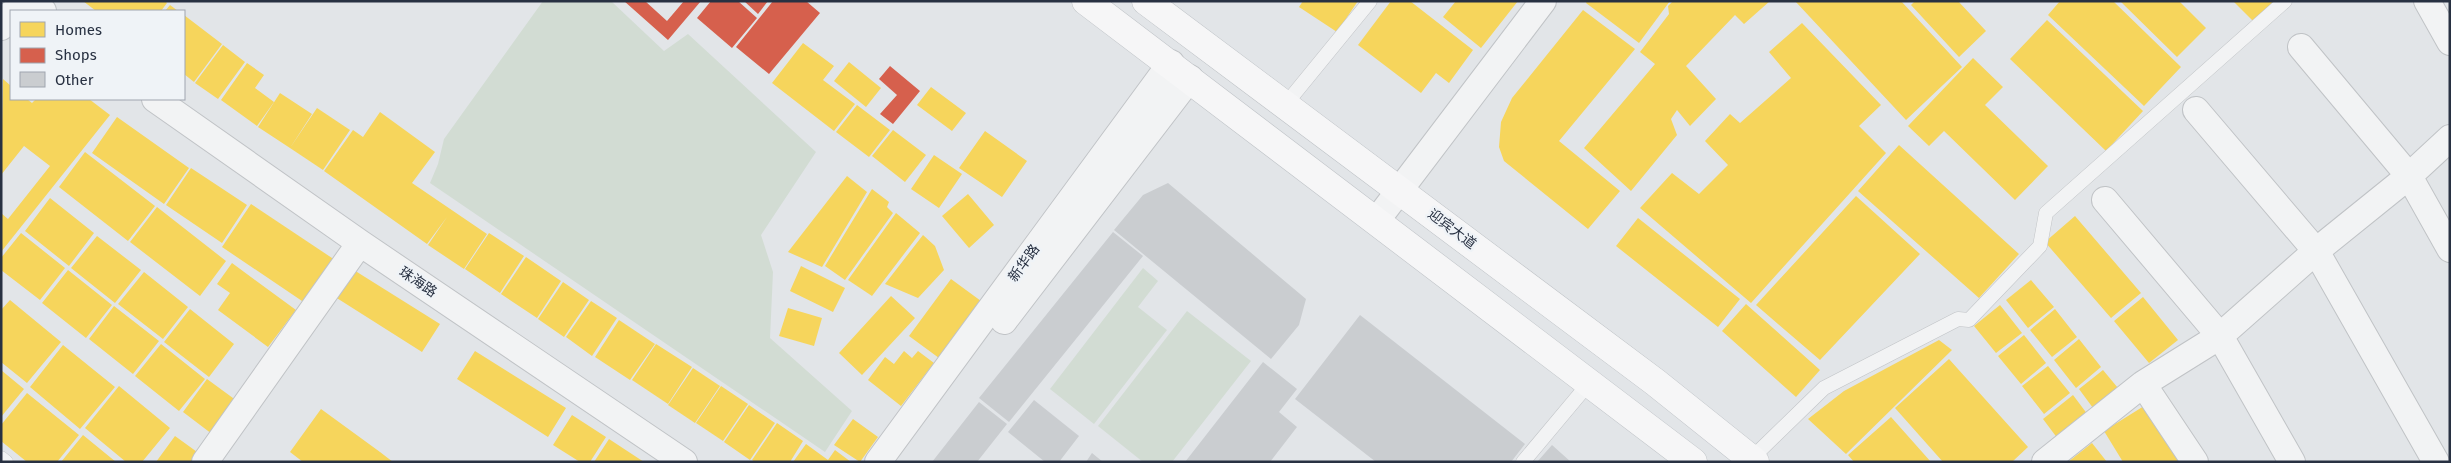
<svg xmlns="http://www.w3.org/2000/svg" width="2451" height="463" viewBox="0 0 2451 463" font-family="'Fira Sans','Noto Sans SC',sans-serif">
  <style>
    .green { fill: #d2dcd3 }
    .homes { fill: #f6d55c }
    .shops { fill: #d6604d }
    .building { fill: #cacdd0 }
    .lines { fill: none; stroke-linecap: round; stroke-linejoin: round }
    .service-casing { stroke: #c0c3c6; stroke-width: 15 }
    .minor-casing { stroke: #c0c3c6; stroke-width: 28 }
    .primary-casing { stroke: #bec2c6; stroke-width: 29 }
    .service { stroke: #f2f3f4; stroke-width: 14 }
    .minor { stroke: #f2f3f4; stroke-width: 26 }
    .primary { stroke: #f6f6f7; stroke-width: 28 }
    .labels { text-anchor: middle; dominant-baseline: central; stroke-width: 5; stroke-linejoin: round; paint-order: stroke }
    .street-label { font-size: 14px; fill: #283142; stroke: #eff3f7 }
  </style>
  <rect width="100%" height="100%" fill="#e2e5e8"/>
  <path class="green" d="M543,1H611L664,51L688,34L816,152L761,235L773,272L770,338L852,411L825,452L430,183L438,164L444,139Z
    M1143,268L1158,281L1138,307L1167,330L1094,424L1050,389Z
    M1187,311L1251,361L1172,462H1143L1098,426Z"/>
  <path class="homes" d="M83,1H165L167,3L161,11H96Z
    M1303,1H1358L1337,32L1299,7Z
    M1391,1H1410L1473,50L1449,83L1436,73L1421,93L1358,45Z
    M1456,1H1518L1481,48L1443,17Z
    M1587,1H1670L1639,43L1586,3Z
    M1673,1H1770L1744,24L1735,15L1686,66L1716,99L1690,126L1677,110L1671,119L1677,135L1631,191L1584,148L1655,64L1640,52L1669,14L1668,6Z
    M1795,1H1901L1962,67L1906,120Z
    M1915,1H1958L1986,31L1959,57L1911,5Z
    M2060,1H2113L2181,67L2144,106L2048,15Z
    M2120,1H2179L2206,28L2177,57Z
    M2233,1H2280L2257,25Z
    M170,5L178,11H165Z
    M1583,10L1635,49L1559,141L1620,191L1588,229L1504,161L1499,147L1501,122L1512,98Z
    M184,15L222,44L194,82L184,74Z
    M2047,20L2143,111L2106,151L2010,59Z
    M1802,23L1881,105L1859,126L1886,153L1751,303L1640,208L1672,173L1699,194L1728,165L1705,141L1730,114L1740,123L1791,78L1769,52Z
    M803,43L834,66L823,80L855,104L834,131L772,83Z
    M223,45L245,62L218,99L195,83Z
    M1973,58L2003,87L1985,105L2048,166L2015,200L1944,131L1929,146L1908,126Z
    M849,62L881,88L866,107L834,81Z
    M247,63L264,75L255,88L274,102L257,126L221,100Z
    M3,79L11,86V99H27L32,103L36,99H89L110,115L1,252V213L8,219L50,166L24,146L1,175Z
    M931,87L966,113L952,131L917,105Z
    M280,93L312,114L290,148L258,127Z
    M857,105L890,130L869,157L836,132Z
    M317,108L350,130L323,170L290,148Z
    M380,112L435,152L412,183L487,234L464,269L428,245L447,217L427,244L324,171L353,130L363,137Z
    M117,117L189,168L164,204L92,153Z
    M893,130L926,155L905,182L872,156Z
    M985,131L1027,161L1002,197L959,168Z
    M1899,145L2019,254L1979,298L1858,191Z
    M85,152L155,206L128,241L59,187Z
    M934,155L962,174L939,208L911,189Z
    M191,168L247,205L222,243L166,205Z
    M847,176L867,192L822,267L788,252Z
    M872,189L889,202L887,207L893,213L845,280L825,266Z
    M968,194L994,225L969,248L942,216Z
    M1856,196L1920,254L1820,360L1756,305Z
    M50,198L94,233L69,266L25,231Z
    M251,204L335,260L305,303L222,247Z
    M157,207L226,261L200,296L130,242Z
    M896,213L920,233L872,296L848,280Z
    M2075,216L2141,293L2111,318L2045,242Z
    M1638,218L1740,299L1718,327L1616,246Z
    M21,233L65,268L40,300L1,270V258Z
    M489,233L524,256L500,293L465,269Z
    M923,235L935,246L944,270L918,298L885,284Z
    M97,236L141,270L115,303L71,268Z
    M526,257L561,281L537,318L501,294Z
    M232,263L296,310L268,347L218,310L230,293L217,284Z
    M801,266L845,288L833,312L790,291Z
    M349,267L440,324L422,352L332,295Z
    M68,270L112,305L86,338L42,303Z
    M144,272L188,307L163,339L118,304Z
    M951,279L981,301L939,358L909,336Z
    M2031,280L2054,307L2028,328L2006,300Z
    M563,282L589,300L564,337L538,319Z
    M891,296L915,318L862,375L839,353Z
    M2143,297L2178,340L2149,363L2114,321Z
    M10,300L61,342L27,383L1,362V310Z
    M591,301L617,318L592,356L566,337Z
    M1746,304L1820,370L1796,397L1722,331Z
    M2000,305L2022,333L1996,353L1974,326Z
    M114,306L159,341L133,374L89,339Z
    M788,308L822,318L814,346L779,336Z
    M190,309L234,344L209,377L164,342Z
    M2055,309L2077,337L2052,357L2030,330Z
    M619,320L655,344L630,380L595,357Z
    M2024,335L2046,363L2021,384L1998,356Z
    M2079,339L2101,367L2076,388L2054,360Z
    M1939,340L1952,350L1846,454L1808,419L1844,391Z
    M161,344L205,379L179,411L135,376Z
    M656,344L692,367L668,404L632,380Z
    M63,345L115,387L80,429L30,387Z
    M475,351L566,408L548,437L457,379Z
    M904,351L912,358L918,351L934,363L901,406L868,380L885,357L894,364Z
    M1949,359L2028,447L2012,462H1943L1895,408Z
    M2048,366L2070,393L2044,414L2022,386Z
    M693,368L720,386L695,423L668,405Z
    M1,370L24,389L1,417Z
    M2103,370L2118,388L2093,408L2079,389Z
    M207,379L237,401L212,434L183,412Z
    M119,386L170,428L142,462H126L85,428Z
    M721,386L748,404L723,441L696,423Z
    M27,393L79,435L57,462H27L1,441V425Z
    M2073,395L2091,419L2061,443L2043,419Z
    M749,405L775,423L750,460L724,442Z
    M2144,406L2179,462H2123L2104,431Z
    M321,409L380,452L393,462H303L290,452Z
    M572,415L606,437L590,462H580L553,445Z
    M1891,417L1931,462H1854L1848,455Z
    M853,419L878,437L860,462L834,445Z
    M777,423L803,441L790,462H755L752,460Z
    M83,435L116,462H61Z
    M175,436L204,457L201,462H156Z
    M609,439L644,462H594Z
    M2092,443L2107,462H2068Z
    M806,444L828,460L835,450L851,462H793Z"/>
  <path class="shops" d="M624,1H645L667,21L684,1H701L668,40Z
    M711,1H738L757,18L732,48L697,18Z
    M744,1H768L758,14Z
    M773,1H806L820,13L769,74L736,47Z
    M890,66L920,91L893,124L880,114L897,95L879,79Z"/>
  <path class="building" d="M1168,183L1306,299L1299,325L1271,359L1114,230L1143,195Z
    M1113,232L1143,256L1009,422L979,398Z
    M1360,315L1525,444L1511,462H1376L1295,399Z
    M1263,362L1297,389L1279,412L1297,427L1270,462H1185Z
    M1034,400L1079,436L1059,462H1045L1008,432Z
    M979,402L1007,424L977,462H932Z
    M1552,445L1571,462H1537Z
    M1092,453L1103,462H1086Z"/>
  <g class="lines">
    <g class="service-casing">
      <path id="service" d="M1285,105L1370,1
        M1,458L6,462
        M1751,459L1824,388L1958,319L1969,320L2040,246L2046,213L2285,1
        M1523,462L1590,382"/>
    </g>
    <g class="minor-casing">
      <path id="minor" d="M28,1L43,11
        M2427,1L2450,42
        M1,27L11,14
        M2301,47L2409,176L2450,249
        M155,99L360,243L684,462
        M2196,110L2316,251L2436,462
        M2105,200L2220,336L2292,462
        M1377,220L1543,1
        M1004,321L1190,78
        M2143,384L2195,462
        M205,462L360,243
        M878,462L1171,63
        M2045,462L2143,384L2220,336L2316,251L2409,176L2450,138"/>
    </g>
    <g class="primary-casing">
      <path id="primary" d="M1086,1L1693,462
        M1146,1L1655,382L1755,462"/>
    </g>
    <use href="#service" class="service"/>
    <use href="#minor" class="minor"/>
    <use href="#primary" class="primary"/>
  </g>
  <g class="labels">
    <g class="street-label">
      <text transform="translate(1452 229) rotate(37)">迎宾大道</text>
      <text transform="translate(1024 263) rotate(-54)">新华路</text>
      <text transform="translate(418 282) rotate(34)">珠海路</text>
    </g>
  </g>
  <rect width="2451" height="463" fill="none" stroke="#283142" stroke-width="5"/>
  <rect x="10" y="10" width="175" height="90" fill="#eff3f7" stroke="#9fa5af"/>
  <rect x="20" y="22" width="25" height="15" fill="#f6d55c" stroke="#9fa5af"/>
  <text x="55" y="35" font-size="15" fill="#283142">Homes</text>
  <rect x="20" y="48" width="25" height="15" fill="#d6604d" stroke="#9fa5af"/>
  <text x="55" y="60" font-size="15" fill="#283142">Shops</text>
  <rect x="20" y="72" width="25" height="15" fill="#cacdd0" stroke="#9fa5af"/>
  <text x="55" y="85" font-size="15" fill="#283142">Other</text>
</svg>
